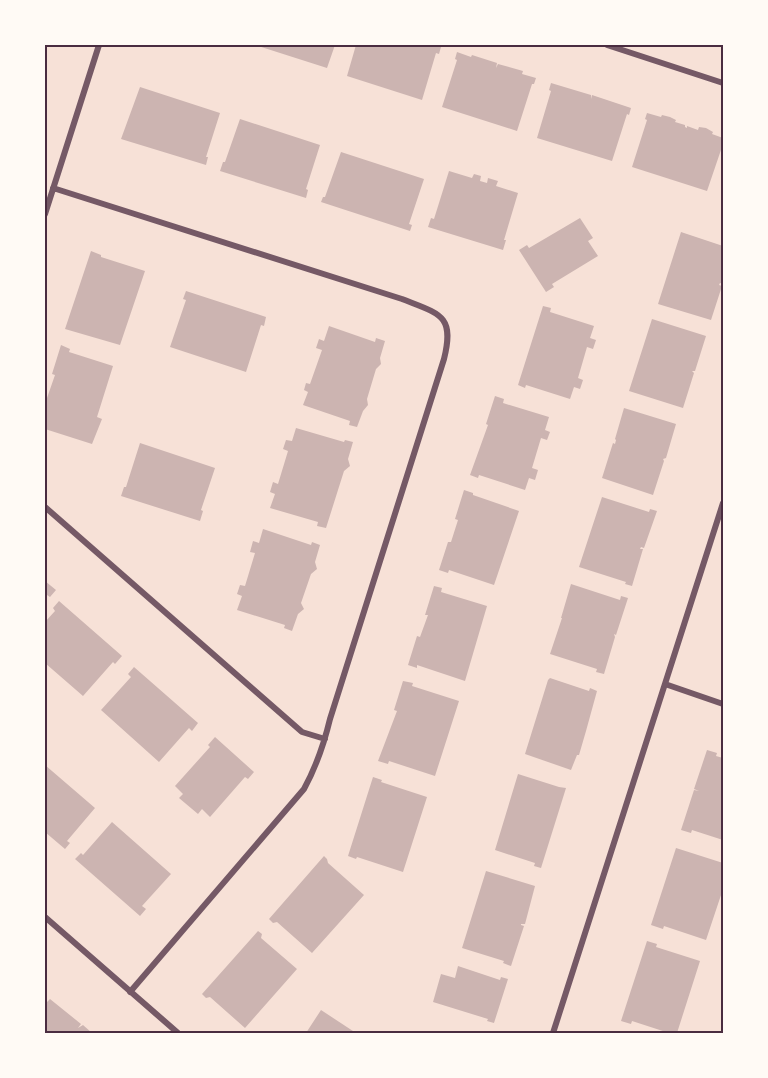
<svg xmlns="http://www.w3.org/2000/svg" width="768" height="1078" viewBox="0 0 768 1078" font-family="Overpass,sans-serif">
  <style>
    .building { fill: #ccb4b1 }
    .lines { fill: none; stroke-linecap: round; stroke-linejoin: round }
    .minor { stroke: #755966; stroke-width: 6 }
    .neatline { fill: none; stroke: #4a2c40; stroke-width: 2 }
  </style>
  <rect width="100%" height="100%" fill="#f7e1d7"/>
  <path class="building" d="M255,45H335L327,68Z
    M356,45H435L441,47L439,54L436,53L422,100L347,76Z
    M457,52L471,57L472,55L497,63L496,68L498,64L523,71L522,74L536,78L534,84H532L517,131L442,107L457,60L455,59Z
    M551,83L591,95V99L592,95L631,108L629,115L627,114L612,161L537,138L551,91L549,90Z
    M140,87L220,113L206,157H208L206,165L121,139Z
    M647,113L661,117L662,115L670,117L676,120L675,122L685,125V127L687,128V126L698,130L699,127L706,128L713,132L712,134L723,138V144L707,191L632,167L647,120L645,119Z
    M240,119L320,145L306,189L308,190L306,198L220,171L223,162H225Z
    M341,152L424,179L409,224L412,225L410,231L321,202L323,197H325Z
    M449,171L472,178L474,174L481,176L480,181L487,183L488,178L498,181L496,186L518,193L504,240H506L503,250L428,227L431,218L434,219Z
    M580,218L593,238L588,241L598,256L552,284L554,287L546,292L519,250L527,245L529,248Z
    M681,232L723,246V284L720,283L719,285L722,286L711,320L658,304Z
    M91,251L101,255V257L145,271L120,345L65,329Z
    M186,291L266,317L264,326L261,325L246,372L170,347L186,300L183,299Z
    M543,306L551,308L550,312L594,326L590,338L596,340L593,349L587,347L578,378L583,380L580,389L574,387L570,399L526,385L525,388L518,385Z
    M652,319L706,336L695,371H692L694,373L683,408L629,391Z
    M329,326L375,342L376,338L385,341L380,358L381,364L376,369L367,399L368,405L363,411L357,427L349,425L350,421L303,405L308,392L304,390L306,383L310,384L322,350L316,348L319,339L324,341Z
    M61,345L70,349L69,352L113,366L97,417L102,419L92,444L45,429V398H47L55,375L52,374Z
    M495,396L504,399L503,403L549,417L545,430L550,432L547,440L541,438L532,468L538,470L535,480L529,478L525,490L479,475L478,478L470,475L488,425L486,424Z
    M624,408L676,424L666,458L663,459L664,461L653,495L602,478L613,443L615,444L616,440L615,439Z
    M296,428L344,442L345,440L353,442L348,459L350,466L344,471L326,528L317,526L318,522L270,508L275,494L270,492L273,482L278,484L288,451L283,449L286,440L292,441Z
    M140,443L215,468L201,510L203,511L200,521L121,496L124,487H126Z
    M464,490L473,493V495L519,511L494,585L449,570L448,573L439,570L448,542H451L458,520L455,519Z
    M602,497L649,512L650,509L657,511L644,548L641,547L640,549H643L632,586L625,584L626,582L579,567Z
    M263,529L311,545L312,542L320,545L315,562L317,569L311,574L301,603L304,609L298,614L292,631L284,628L285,625L237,610L242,596L237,594L240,585L245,586L255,553L250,552L253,541L259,543Z
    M45,581L56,590L50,597L47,595L45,598Z
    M571,584L620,600L621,596L628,598L616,635L614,634L615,637L604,674L596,672L597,669L550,654L562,618H561Z
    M434,586L442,588L441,592L487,606L465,681L417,665V668L408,665L417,636L420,637L428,615H425Z
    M59,601L122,656L115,664L113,662L83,696L45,663V622L55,611L53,608Z
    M134,667L198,723L192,731L189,728L159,762L101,710L131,677L128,674Z
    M550,678L589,691L590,688L597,691L586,731L583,730L586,731L579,755H577L571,770L525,754L548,680Z
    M403,681L413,683L412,686L459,701L435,776L389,761L388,764L378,761L397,711L394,710Z
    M215,737L254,772L248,779L245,777L210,817L202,809L198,814L179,798L183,794L175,786L210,747L208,745Z
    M707,750L717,753L716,756L723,758V840L692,830L691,833L681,830L694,790L699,791L694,789Z
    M45,765L95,808L67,841L70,843L65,849L45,832Z
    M518,774L559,787L566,788L541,868L534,866L535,863L495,850Z
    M373,777L382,780L381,782L427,797L403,872L357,857L356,859L348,856Z
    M112,822L171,874L142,906L146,909L140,916L75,859L81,853L83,855Z
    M676,848L723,863V889L706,940L664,926L663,929L651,925Z
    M324,856L327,859L328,863L364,895L312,953L277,922L273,923L269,919Z
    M486,871L535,886L525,924H521V925L524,926L511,966L503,963L504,961L462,948Z
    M258,931L262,934L261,938L297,969L245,1028L210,997L206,998L202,994Z
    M647,941L657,944L656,947L700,961L677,1033H669L632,1021L631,1024L621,1021Z
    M458,966L500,980L501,977L508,979L494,1023L487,1021L488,1019L433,1002L441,974L455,978Z
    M50,999L81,1024L78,1028L83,1025L92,1033H45V1008L47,1006L45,1004Z
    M321,1010L356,1033H306Z"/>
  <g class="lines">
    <path class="minor" d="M607,45L723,83
      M53,188L402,299C440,314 455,315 444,359L330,719C324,744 316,767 304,789L130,992
      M45,214L99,45
      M45,507L302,732L325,739
      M665,684L723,704
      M45,917L178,1033
      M553,1033L723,503"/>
  </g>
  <rect width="768" height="1078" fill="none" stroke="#fffaf5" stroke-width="93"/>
  <rect x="46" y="46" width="676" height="986" class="neatline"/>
</svg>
